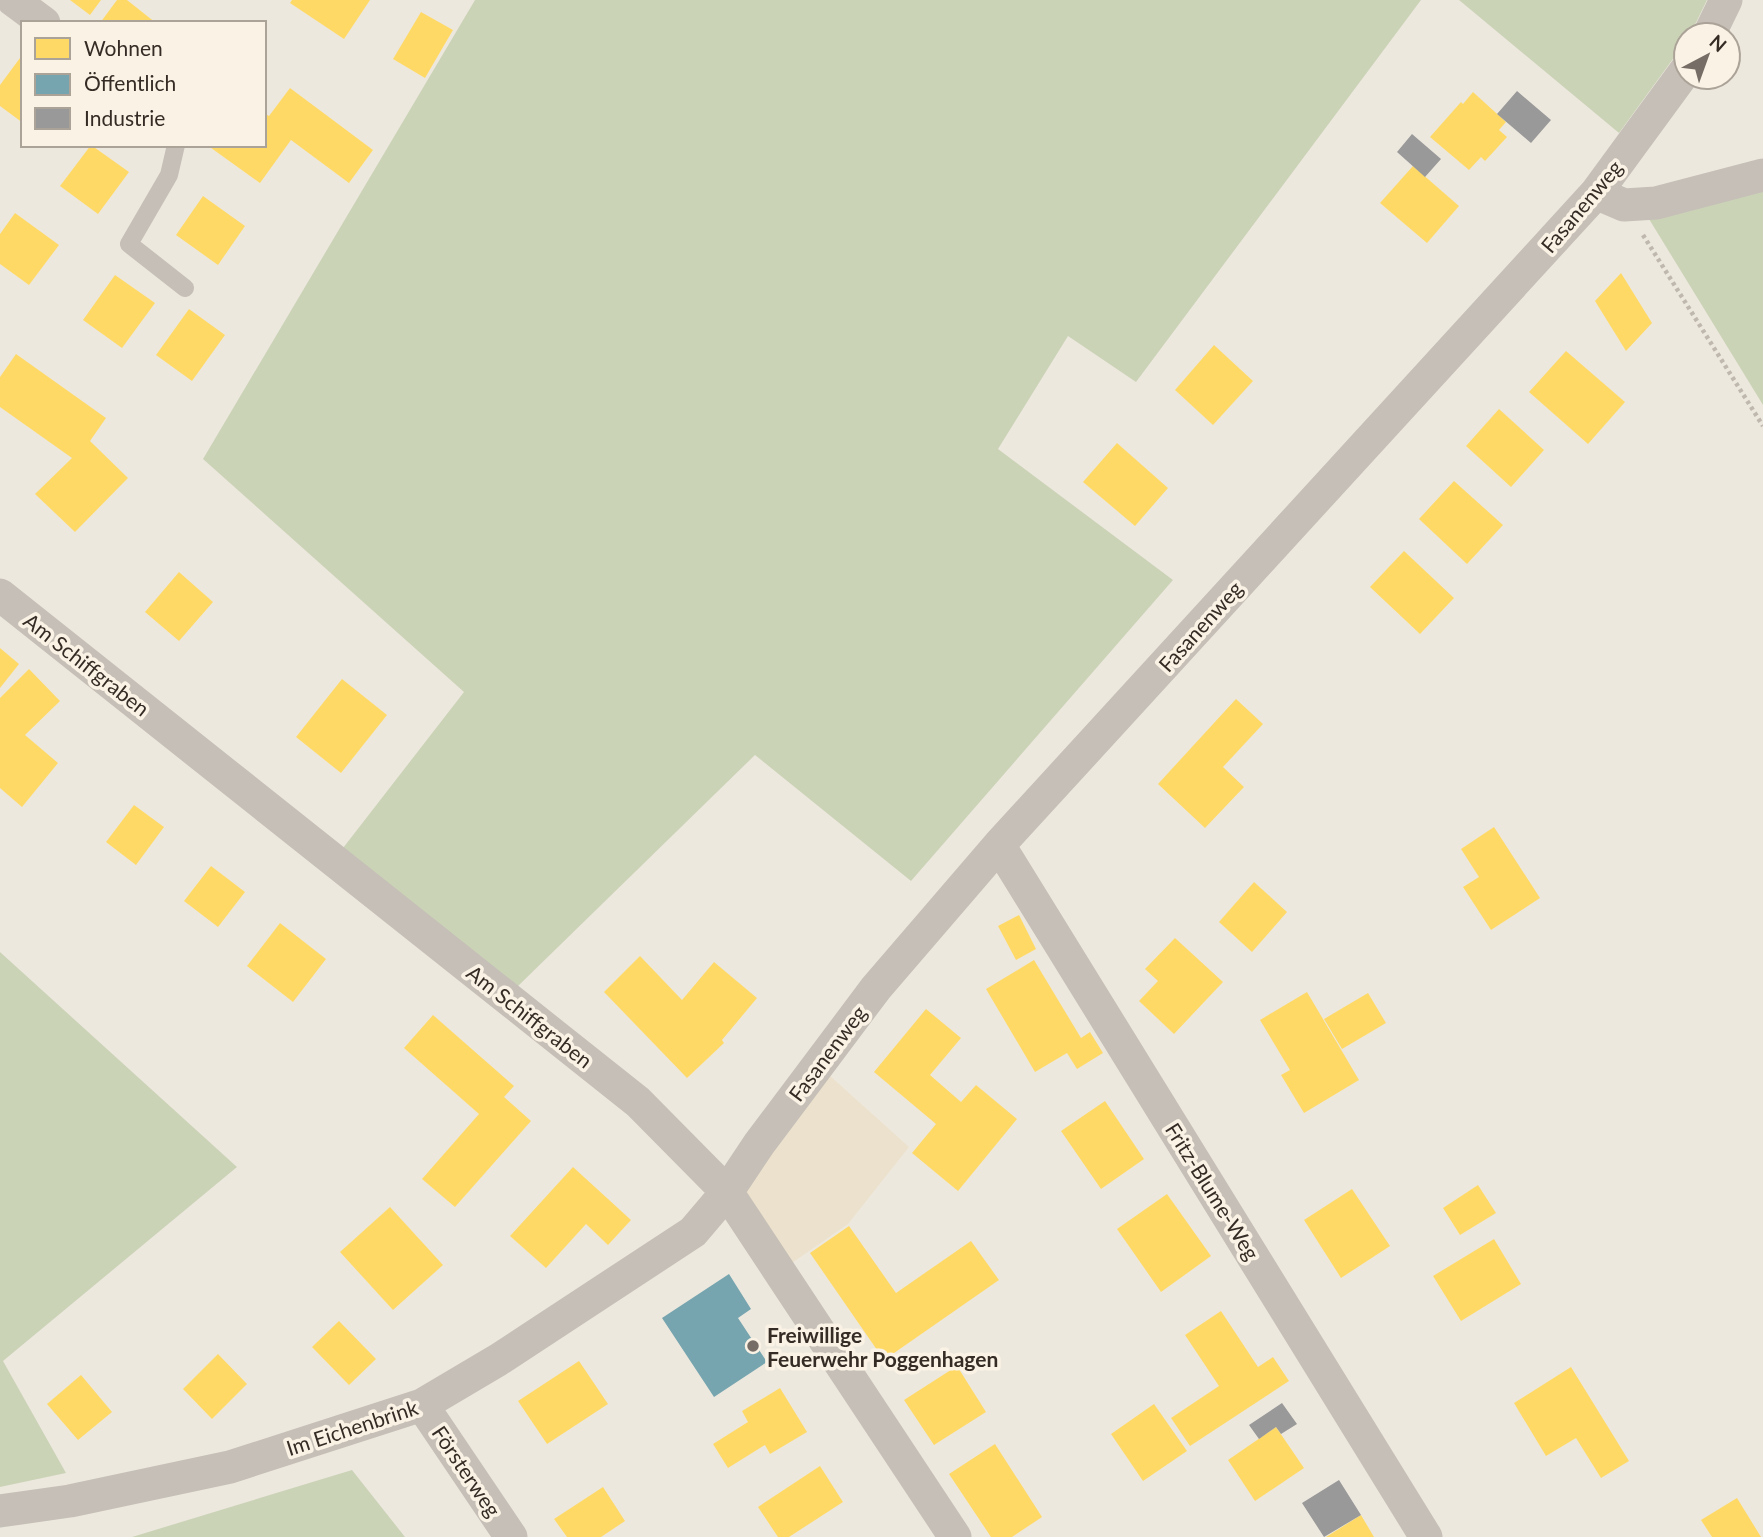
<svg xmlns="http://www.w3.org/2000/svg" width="1763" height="1537" viewBox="0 0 1763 1537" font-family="Lato,sans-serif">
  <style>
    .green { fill: #cbd3b7 }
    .plaza { fill: #ece1cc }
    .homes { fill: #ffd966 }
    .public { fill: #76a5af }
    .industry { fill: #999 }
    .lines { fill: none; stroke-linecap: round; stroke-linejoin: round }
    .path { stroke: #beb8af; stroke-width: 4.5; stroke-dasharray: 3.5 3.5; stroke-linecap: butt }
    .lane { stroke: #c5bfb7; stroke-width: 18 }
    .street { stroke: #c5bfb7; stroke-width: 33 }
    .poi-dot { fill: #766e66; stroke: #faf2e4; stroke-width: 2.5 }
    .labels { text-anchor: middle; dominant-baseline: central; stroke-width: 7; stroke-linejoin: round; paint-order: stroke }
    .street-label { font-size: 21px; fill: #362c26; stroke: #faf2e4 }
    .poi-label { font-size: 21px; font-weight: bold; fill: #362c26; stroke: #faf2e4; text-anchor: start }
  </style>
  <rect width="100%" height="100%" fill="#ede8de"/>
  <path class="green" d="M475,0H1421L1136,382L1068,336L998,449L1173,580L911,881L755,755L516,988L343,848L464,692L203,459Z
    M1459,0H1707L1690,35H1686V41L1619,133Z
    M1763,189V405L1649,219Z
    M0,952L237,1167L3,1361L66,1473L0,1487Z
    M352,1470L405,1537H132Z"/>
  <path class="plaza" d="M818,1065L909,1147L848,1224L779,1272L727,1192Z"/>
  <path class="homes" d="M70,0H101L90,15Z
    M117,0H127L156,23H100Z
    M292,0H370L344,39L290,3Z
    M421,12L453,30L425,78L393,59Z
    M20,58L23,60V123L0,106V85Z
    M290,88L373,150L349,183L291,140L260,183L207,145H264V113L269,116Z
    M1473,92L1506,122L1499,130L1507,137L1485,161L1481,157L1469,170L1430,137L1461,102L1463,104Z
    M91,145L129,172L98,214L60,186Z
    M1413,166L1459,206L1427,243L1380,203Z
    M203,196L245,226L218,265L176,235Z
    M15,213L59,245L29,285L0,264V234Z
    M1621,273L1652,323L1626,351L1595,301Z
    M115,275L155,303L122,348L83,320Z
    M189,309L225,335L192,381L156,355Z
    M1214,345L1253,381L1213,425L1175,390Z
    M1566,351L1625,402L1588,444L1529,392Z
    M16,354L106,418L90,441L128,478L75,532L35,494L72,458L0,407V377Z
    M1499,409L1544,450L1511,487L1466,446Z
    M1117,443L1168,488L1135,526L1083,482Z
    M1454,481L1503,525L1467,564L1419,519Z
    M1404,551L1454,598L1420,634L1370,587Z
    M179,572L213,602L179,641L145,612Z
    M0,648L19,664L0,688Z
    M29,669L60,701L25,735L58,763L22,807L0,788V698Z
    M342,679L387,715L341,773L296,737Z
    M1236,699L1263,724L1223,767L1244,787L1205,828L1158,784Z
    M134,805L164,827L136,865L106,842Z
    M1494,827L1540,898L1491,930L1463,887L1479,877L1461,849Z
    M211,866L245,892L218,927L184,901Z
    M1254,882L1287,912L1252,952L1219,922Z
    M1019,915L1036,949L1016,960L998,926Z
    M280,923L326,959L293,1002L247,966Z
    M1175,938L1223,982L1174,1034L1139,1001L1158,981L1145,969Z
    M640,956L682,1000L714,962L757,998L722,1040L724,1043L687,1078L604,992Z
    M1034,960L1081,1038L1090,1032L1103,1053L1077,1069L1067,1053L1035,1072L986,989Z
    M1307,992L1359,1080L1304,1113L1281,1075L1290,1070L1260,1020Z
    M1368,993L1386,1023L1342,1049L1324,1019Z
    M926,1009L961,1038L930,1075L961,1102L976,1085L1017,1119L958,1191L912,1153L936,1124L874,1072Z
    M433,1015L514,1086L504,1097L531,1121L455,1207L422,1179L479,1114L404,1048Z
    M1105,1101L1144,1159L1101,1189L1061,1131Z
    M573,1167L631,1220L608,1245L586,1224L546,1268L510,1236Z
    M1478,1185L1496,1213L1460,1235L1443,1208Z
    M1352,1189L1390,1246L1341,1278L1304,1220Z
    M1167,1194L1211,1256L1161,1292L1117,1229Z
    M390,1207L443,1265L393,1310L340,1252Z
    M849,1226L896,1293L971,1241L999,1280L884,1360L810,1253Z
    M1494,1239L1521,1284L1461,1321L1433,1276Z
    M1221,1311L1258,1367L1273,1357L1289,1381L1190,1446L1171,1418L1219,1386L1185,1335Z
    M339,1321L376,1359L349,1385L312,1347Z
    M218,1354L247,1384L212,1419L183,1389Z
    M579,1361L608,1404L547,1444L518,1401Z
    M957,1366L986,1412L934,1445L904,1400Z
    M1571,1367L1629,1461L1601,1478L1576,1438L1546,1456L1514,1403Z
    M81,1375L112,1412L78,1440L47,1404Z
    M780,1388L807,1432L770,1454L765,1445L728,1468L713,1444L748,1422L742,1411Z
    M1154,1404L1187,1451L1143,1481L1111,1434Z
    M1276,1427L1304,1468L1255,1501L1228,1460Z
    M995,1444L1042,1517L1012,1537H991L949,1474Z
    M820,1466L843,1502L789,1537H778L758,1507Z
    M603,1487L625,1521L601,1537H567L554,1519Z
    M1737,1498L1761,1537H1712L1701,1520Z
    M1361,1515L1374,1537H1326Z"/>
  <path class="public" d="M729,1274L751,1309L738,1318L767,1362L714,1397L662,1318Z"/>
  <path class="industry" d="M1517,91L1551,120L1531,143L1497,114Z
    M1412,134L1441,159L1425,177L1397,152Z
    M1282,1403L1297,1424L1281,1434L1276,1427L1259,1439L1249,1425Z
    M1339,1480L1361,1515L1324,1537L1302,1503Z"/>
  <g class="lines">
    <path class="path" d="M1643,235L1763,426"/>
    <path class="lane" d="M176,145L169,175L129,244L185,288"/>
    <path class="street" d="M13,0L44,23
      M1709,35L1726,0
      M1596,193L1624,205L1656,203L1763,175
      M0,595L638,1102L727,1192L955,1537
      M999,845L1426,1537
      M422,1405L511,1537
      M0,1511L70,1501L230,1467L422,1405L498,1360L693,1232L727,1192L759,1144L876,988L999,845L1596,193L1686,70"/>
  </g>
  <circle class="poi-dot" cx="753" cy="1346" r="7"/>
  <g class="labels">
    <g class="street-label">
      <text transform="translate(1581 206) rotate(-50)">Fasanenweg</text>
      <text transform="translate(1200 626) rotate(-48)">Fasanenweg</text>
      <text transform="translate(87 664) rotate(38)">Am Schiffgraben</text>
      <text transform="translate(530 1016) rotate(38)">Am Schiffgraben</text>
      <text transform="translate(827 1053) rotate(-53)">Fasanenweg</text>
      <text transform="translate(1213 1191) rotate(58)">Fritz-Blume-Weg</text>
      <text transform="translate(352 1427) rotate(-18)">Im Eichenbrink</text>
      <text transform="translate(467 1471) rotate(56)">Försterweg</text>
    </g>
    <g class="poi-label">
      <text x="767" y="1334">Freiwillige<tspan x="767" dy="24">Feuerwehr Poggenhagen</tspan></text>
    </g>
  </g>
  <rect x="21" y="21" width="245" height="126" fill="#faf2e4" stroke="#aca398" stroke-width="2"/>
  <rect x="35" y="38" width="35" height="21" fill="#ffd966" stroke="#aca398" stroke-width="2"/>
  <text x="84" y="56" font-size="21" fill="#362c26">Wohnen</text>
  <rect x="35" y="74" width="35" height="21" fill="#76a5af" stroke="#aca398" stroke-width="2"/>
  <text x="84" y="91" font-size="21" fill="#362c26">Öffentlich</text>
  <rect x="35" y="108" width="35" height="21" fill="#999999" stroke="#aca398" stroke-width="2"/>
  <text x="84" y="126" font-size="21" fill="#362c26">Industrie</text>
  <g transform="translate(1707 56) rotate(41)"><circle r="33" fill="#faf2e4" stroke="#aca398" stroke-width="2"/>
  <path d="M0-5L12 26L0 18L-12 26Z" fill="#766e66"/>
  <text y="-10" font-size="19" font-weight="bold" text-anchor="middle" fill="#362c26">N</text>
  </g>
</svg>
